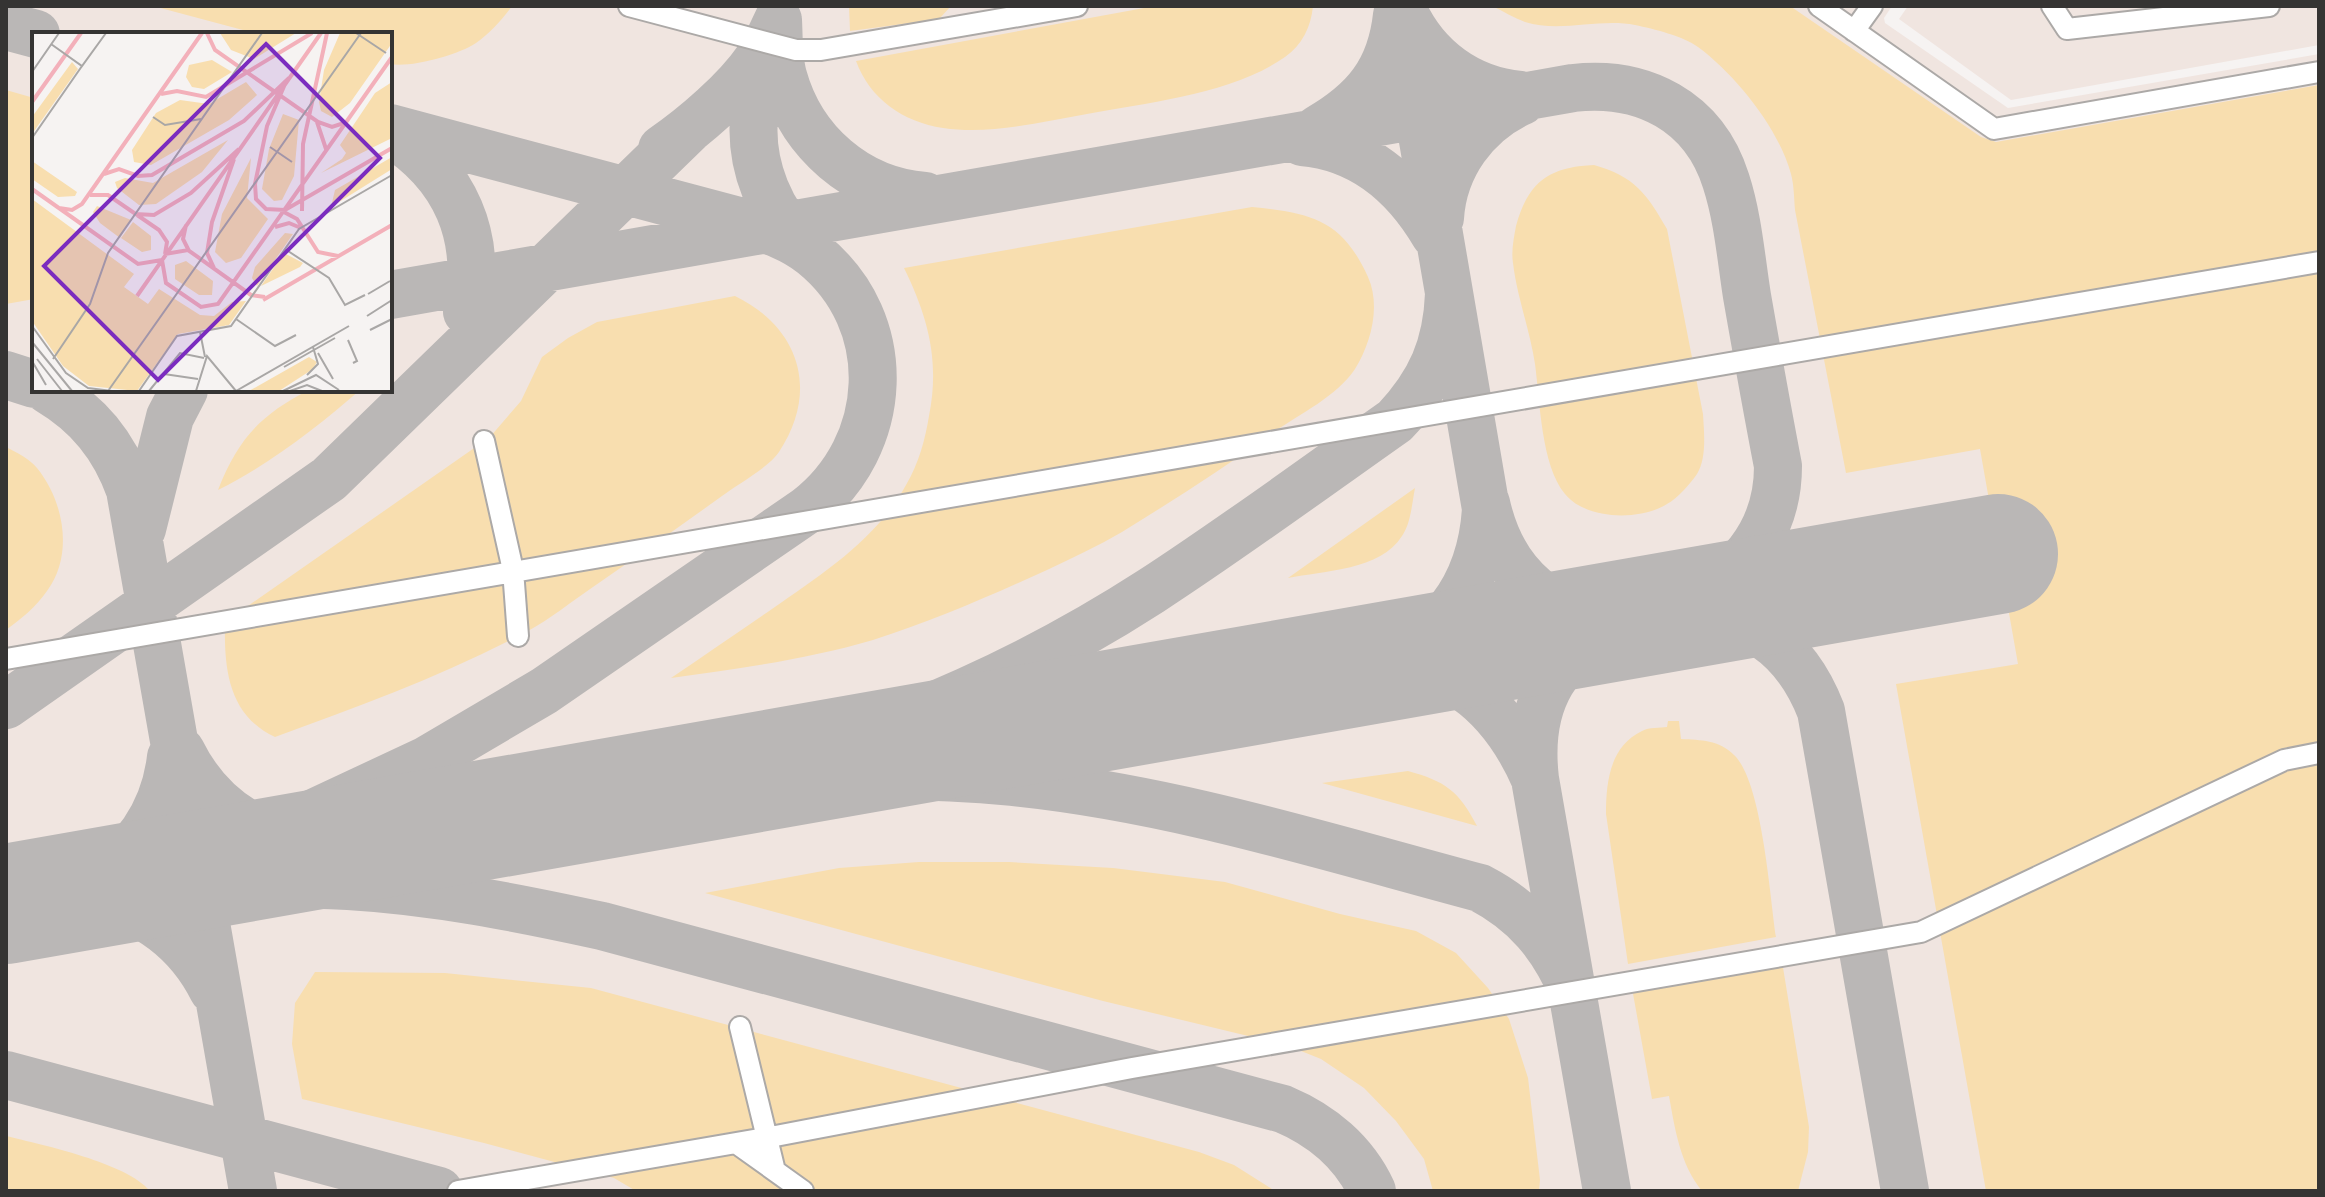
<svg xmlns="http://www.w3.org/2000/svg" width="2325" height="1197" viewBox="0 0 2325 1197" font-family="'Noto Sans',sans-serif">
  <style>
    .built { fill: #f0e5e0; fill-rule: evenodd }
    .green { fill: #f8deaf }
    .lines { fill: none; stroke-linecap: round; stroke-linejoin: round }
    .taxiway { stroke: #bab7b6; stroke-width: 48 }
    .runway { stroke: #bab7b6; stroke-width: 120 }
    .minor-casing { stroke: #aca9a7; stroke-width: 24 }
    .minor { stroke: #fff; stroke-width: 20 }
    .inset-river { fill: none; stroke: #f3b0ba; stroke-width: 4 }
    .inset-road { fill: none; stroke: #a9a7a6; stroke-width: 2 }
    .view { fill: #7b2cbf; fill-opacity: 0.15; stroke: #7b2cbf; stroke-width: 4 }
    .inset-edge { fill: none; stroke: #353433; stroke-width: 4 }
  </style>
  <rect width="100%" height="100%" fill="#f6f3f2"/>
  <path class="built" d="M6,6H1892L1884,18L1885,23L2008,108L2319,54V1191H6ZM34,34H390V390H34Z
    M1908,6H2319V45L2011,100L1899,19Z"/>
  <path class="green" d="M153,6H512C502,20 490,33 476,43C458,55 411,68 390,64V34H258Z
    M849,6H951L940,18L933,20L850,31Z
    M1155,6H1313C1311,27 1302,45 1285,57C1232,94 1150,102 1087,114C1040,122 991,135 943,128C903,122 870,99 856,61Z
    M1492,6H1790L1981,137L1996,142L2319,85V1191H1986L1896,684L2018,664L1980,449L1846,473L1795,210C1794,198 1794,185 1791,174C1779,129 1736,75 1698,47C1683,36 1654,29 1635,25C1599,18 1560,33 1525,22C1514,18 1503,11 1492,6Z
    M6,90L34,98V299L6,304Z
    M1594,165C1634,176 1647,194 1667,229L1703,414C1704,432 1707,458 1697,474C1690,484 1678,498 1667,504C1640,521 1586,520 1565,494C1541,465 1540,401 1535,364C1530,330 1517,297 1513,263C1511,251 1514,237 1516,226C1528,182 1549,167 1594,165Z
    M1252,207C1310,213 1342,219 1368,277C1381,306 1371,343 1355,369C1337,396 1300,414 1274,432C1225,467 1174,500 1122,532C1098,546 1072,558 1047,570C990,596 933,621 873,640C808,659 738,669 671,678C705,655 738,632 772,609C822,574 876,540 906,485C919,463 925,440 929,416C940,361 928,317 904,268Z
    M735,296C799,327 820,390 779,452C769,467 738,484 722,496C679,527 636,557 593,587C571,602 550,619 528,631C447,674 361,706 275,737C228,715 224,668 225,622L490,437L521,401L542,357L568,338L597,322Z
    M309,390H360C319,426 267,466 218,490C238,439 260,415 309,390Z
    M6,447C16,452 30,459 37,468C64,501 74,555 47,591C36,607 21,619 6,630Z
    M1415,488C1412,503 1411,523 1402,536C1381,570 1323,571 1288,578Z
    M1668,721H1679L1681,739C1701,740 1719,740 1734,755C1762,781 1770,897 1776,937L1628,964L1606,814C1606,782 1610,746 1642,731C1649,727 1660,728 1667,727Z
    M1408,771C1445,781 1459,791 1477,826L1322,783Z
    M919,862H1009L1113,868L1225,882L1340,914L1416,931L1456,953L1488,988L1509,1019L1528,1078L1540,1180L1539,1191H1433L1424,1159L1396,1121L1364,1088L1321,1059L1286,1045L1103,1001L705,893L839,868Z
    M1780,949L1809,1127L1808,1152L1798,1191H1702C1680,1164 1675,1129 1669,1096L1652,1099L1630,977Z
    M315,972L445,973L591,988L1199,1152L1234,1165L1275,1191H636L614,1178L484,1143L302,1099L292,1044L295,1003Z
    M6,1136C43,1145 127,1163 150,1191H6Z"/>
  <g class="lines">
    <path class="taxiway" d="M1404,12C1426,59 1468,90 1520,95
      M778,20C779,38 778,58 783,76C801,142 857,191 925,196
      M6,26L36,34
      M770,50C764,72 756,95 754,118C750,166 770,215 806,248
      M1318,129C1365,102 1391,71 1397,15
      M390,133C456,174 483,237 467,312
      M1302,142C1362,147 1405,184 1435,235
      M662,149C694,127 736,91 758,59C766,47 772,33 778,20
      M1440,218C1443,167 1475,122 1522,101
      M390,295L1573,88C1643,80 1704,111 1726,181C1738,218 1741,258 1747,296C1757,353 1767,409 1778,466C1778,537 1736,576 1678,610
      M6,375L34,384
      M48,390C88,414 114,445 130,490L253,1191
      M1486,503C1502,577 1553,620 1629,621
      M142,529L170,417L184,390
      M1678,610C1749,615 1795,644 1821,711L1905,1191
      M1364,666C1440,642 1481,588 1486,509L1400,6
      M1366,666C1389,666 1413,667 1434,673C1482,688 1516,735 1535,779
      M6,705L329,479L688,130
      M181,751C212,814 269,846 338,845
      M770,762C903,726 1035,666 1151,591C1234,537 1314,478 1395,421C1431,383 1447,346 1449,294
      M691,784C798,777 905,771 1012,782C1172,798 1326,847 1480,888C1526,912 1553,945 1573,992
      M91,882C137,852 165,811 171,757
      M109,886L303,818L427,760L544,691L807,510C890,446 897,322 813,254C793,238 770,230 746,223L390,128
      M55,896C153,888 250,881 348,886C434,891 519,908 602,926L1283,1109C1321,1125 1354,1152 1372,1191
      M92,899C146,908 189,942 213,990
      M6,1075L439,1191
      M1607,1191L1535,779C1526,701 1556,651 1629,621"/>
    <path class="runway" d="M6,904L1998,554"/>
    <g class="minor-casing">
      <path id="minor" d="M629,6L796,50H821L1077,6
        M1819,6L1994,129L2319,72
        M2052,6L2067,29L2269,6
        M1854,31L1872,6
        M484,441L513,570L518,636
        M6,659L2319,262
        M740,1027L775,1171
        M736,1143L803,1191
        M458,1191L765,1138L1132,1068L1921,932L2284,760L2319,753"/>
    </g>
    <use href="#minor" class="minor"/>
  </g>
  <g transform="translate(32 32)">
    <rect width="360" height="360" fill="#f6f3f2"/>
    <path d="M188,1H264L222,27L199,18ZM308,1H360V11L318,71L300,85L289,79L287,70L292,38ZM180,28L200,40L172,57L160,55L154,45L157,33ZM40,30L46,37L0,102V85ZM214,50L225,63L197,88L119,133L102,130L100,118L124,81L148,68L177,72ZM360,50V106L289,141L310,127L314,121L308,113L343,61ZM251,82L267,88L262,144L250,168L242,169L230,157L237,117ZM196,108L170,140L124,172L107,173L85,156L83,150L93,146L121,151ZM360,125V137L299,175L303,158ZM219,126L215,166L236,187L209,226L194,231L183,220L190,182ZM0,129L45,160L43,164L26,165L0,147ZM0,167L102,242L92,255L116,272L127,257L168,283L182,284L200,270L214,269L197,293L146,302L105,359L57,354L31,334L0,289ZM65,174L99,188L88,206L68,191L61,180ZM101,190L119,204V218L110,220L89,206ZM253,201L261,202L225,254L220,246L223,235ZM252,221L271,231L268,235L229,254ZM154,229L181,249L180,263H167L143,247V233ZM277,325L285,330L281,337L247,359H217Z" fill="#f8deaf"/>
    <path class="inset-river" d="M175,1L183,18L286,90L300,95L312,91M253,52L235,94L223,152L224,167L234,177L253,178L360,116M129,62L145,59L174,65L280,1M0,70L49,1M285,90L294,117M72,142L87,137L106,144L120,143L212,89L257,46M0,157L106,232L130,228M58,163H76L127,198L135,210L133,222M27,176L40,178L50,172L170,1M250,179L265,187L286,220L306,224M270,179L271,112L295,1M103,182L122,183L159,161L207,117M154,193L151,207L157,219M243,195L257,191L269,196M133,222L156,218L219,263L233,265M130,228L134,251L169,275L186,272L360,25M182,236L175,221L180,190L202,127M105,264L289,1M231,268L360,193"/>
    <path class="inset-road" d="M324,1L354,21M19,12L50,34L74,1M0,40L27,1M121,85L133,93L169,87M0,106L50,34M238,115L260,130M253,217L297,246L313,273L333,263M336,262L358,249M335,284L360,268M204,287L243,314L264,303M0,294L34,341L56,356L80,359M338,298L360,287M168,300L173,325M316,308L325,329L321,331M0,310L40,359M286,321L301,347M5,327L30,359M21,327L58,272L76,221L230,1M0,329L14,353M252,335L303,306M132,342L166,347M275,343L286,332L281,315M76,359L329,1M107,359L145,304L199,294L267,197L360,143M117,359L148,321L172,326M164,359L175,324L204,359M204,359L317,294M251,359L284,343L307,358M258,359L275,353L290,359"/>
    <path class="view" d="M234,12L348,126L126,348L12,234Z"/>
    <rect width="360" height="360" class="inset-edge"/>
  </g>
  <rect width="2325" height="1197" fill="none" stroke="#353433" stroke-width="16"/>
</svg>
